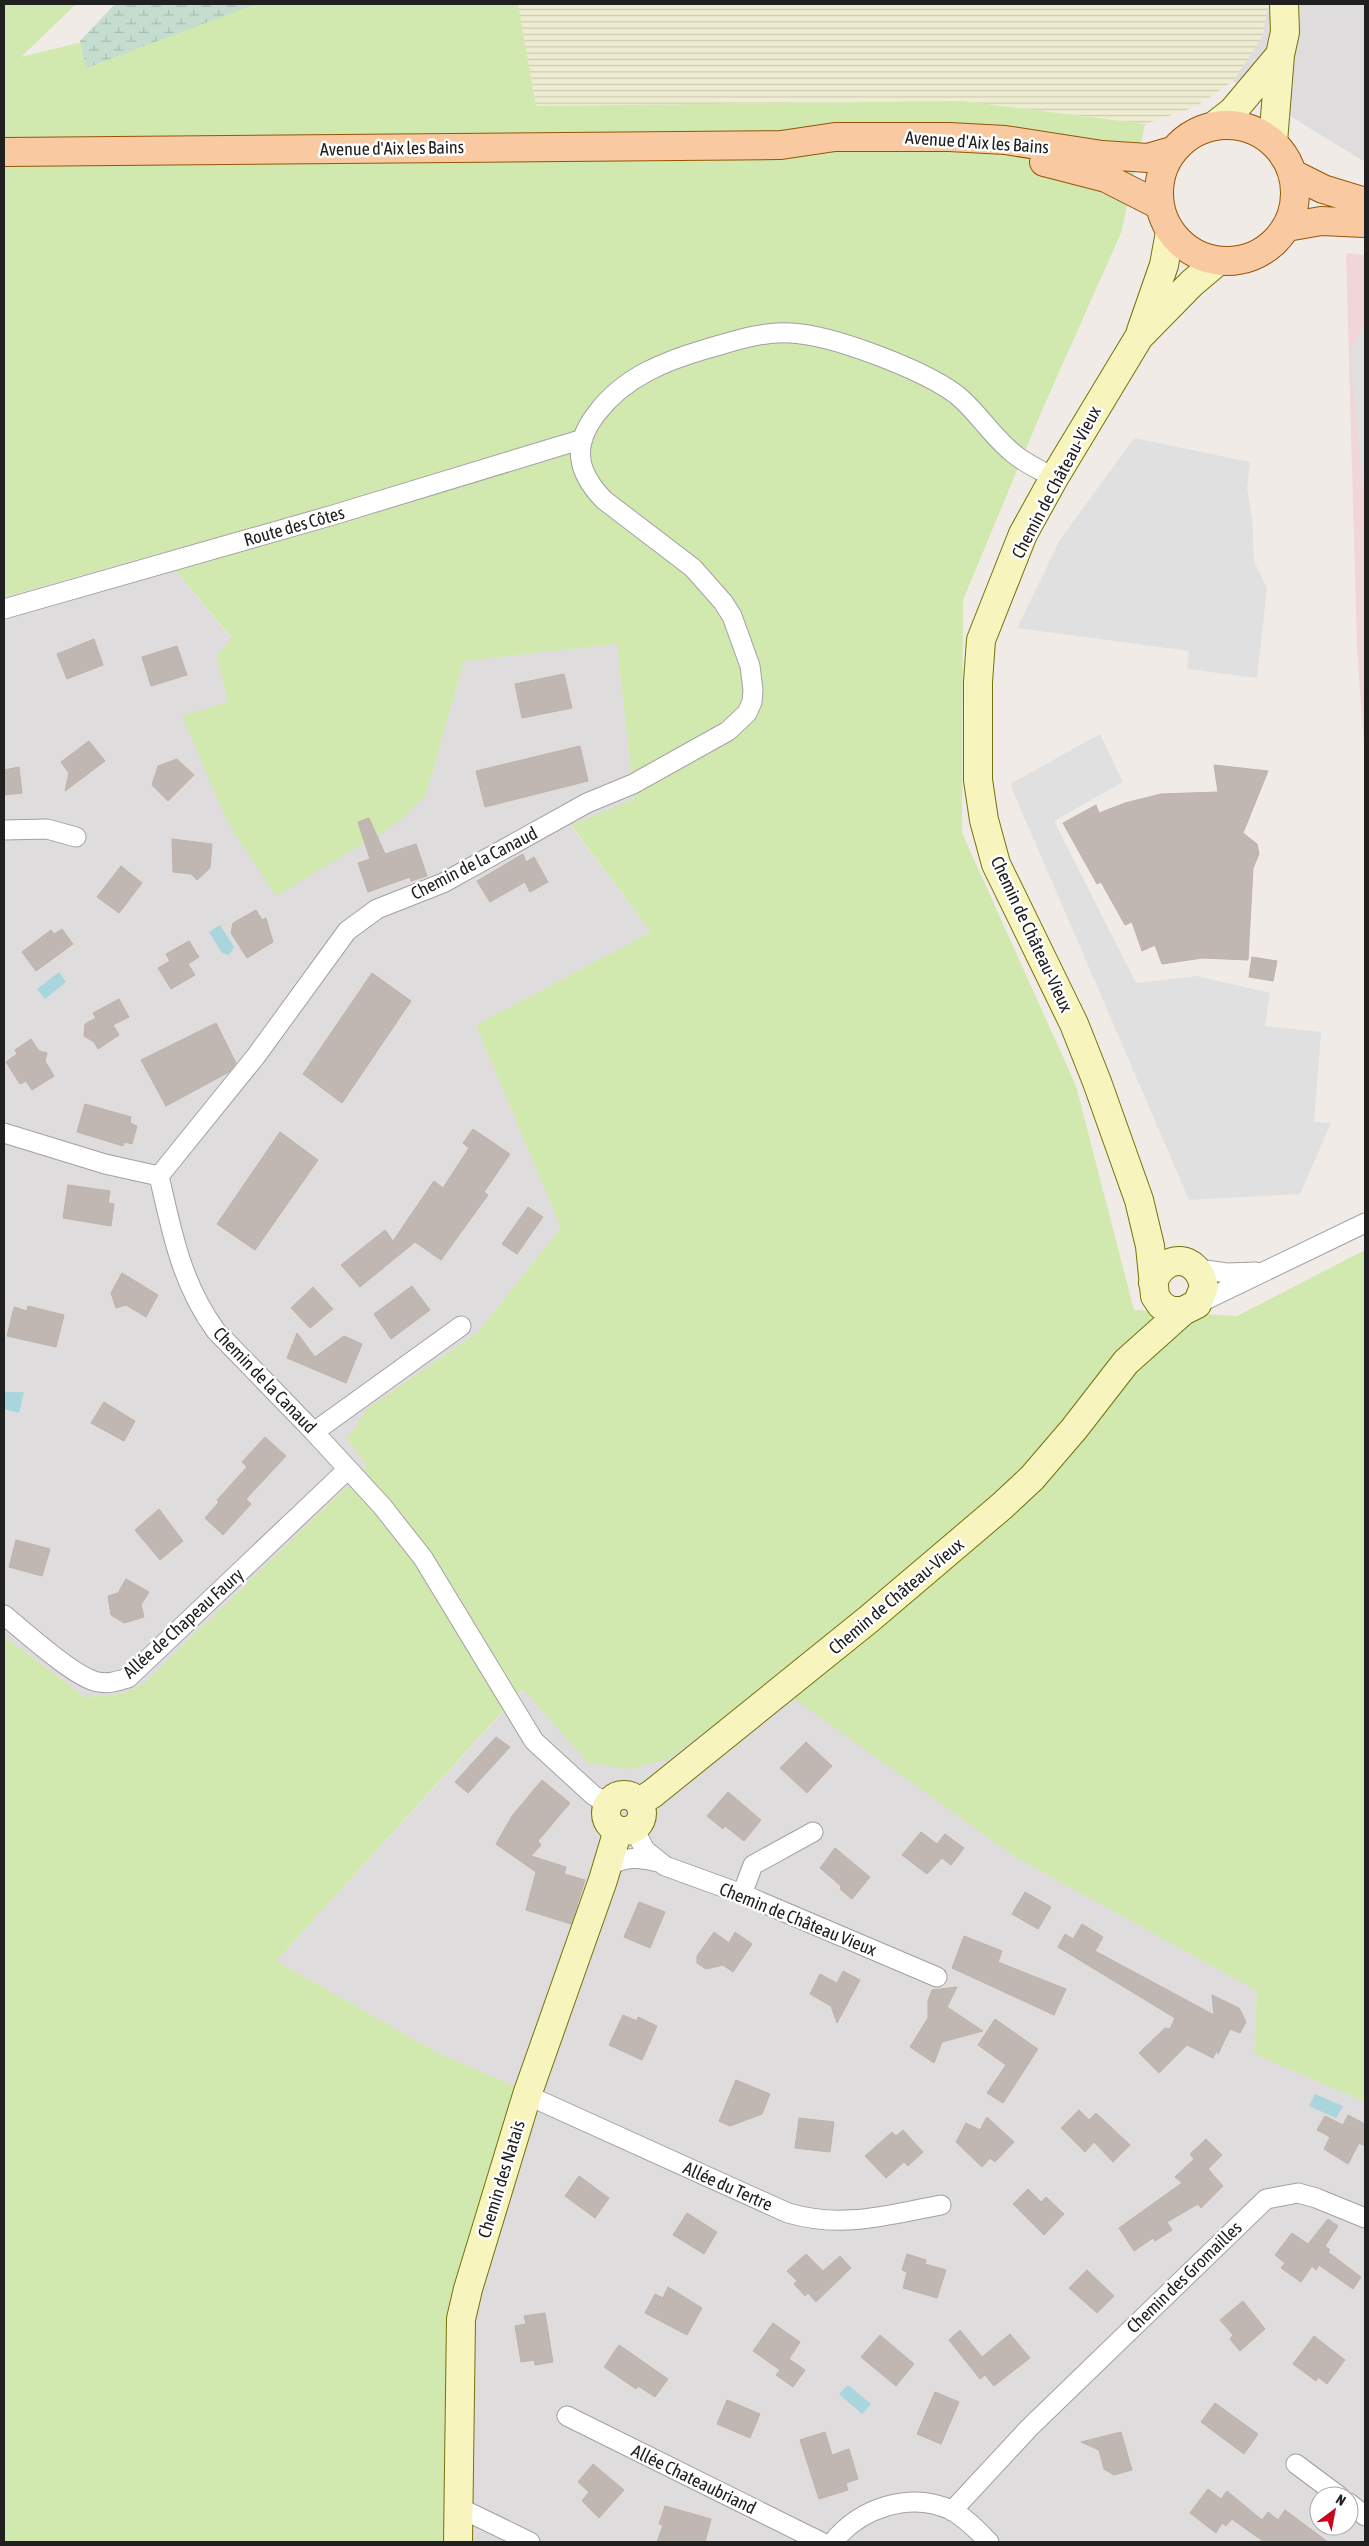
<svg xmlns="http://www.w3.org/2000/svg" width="1369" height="2546" viewBox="0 0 1369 2546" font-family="'Asap Condensed',sans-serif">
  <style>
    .residential { fill: #dedcdd; fill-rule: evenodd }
    .commercial { fill: #f0d6d8 }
    .farmland { fill: url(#farmland-rules) }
    .grass { fill: #d1e8ae }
    .wetland { fill: url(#wetland-marsh) }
    .parking { fill: #e0e0e0 }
    .water { fill: #a8d6dc }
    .building { fill: #c0b7b3; stroke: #c1b1a9 }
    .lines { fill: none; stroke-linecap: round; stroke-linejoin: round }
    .street-casing { stroke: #a1a1a1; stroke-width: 21 }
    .secondary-casing { stroke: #747309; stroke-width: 30 }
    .primary-casing { stroke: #965505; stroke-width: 30 }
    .street { stroke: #fff; stroke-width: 19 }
    .secondary { stroke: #f7f4bd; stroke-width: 28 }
    .primary { stroke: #f9c9a2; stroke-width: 28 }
    .labels { text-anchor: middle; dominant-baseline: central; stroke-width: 5; stroke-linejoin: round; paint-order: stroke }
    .street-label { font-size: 18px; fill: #202020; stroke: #fff }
  </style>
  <defs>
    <pattern id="farmland-rules" width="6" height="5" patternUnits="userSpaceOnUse" patternTransform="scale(1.25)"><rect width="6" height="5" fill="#eeedd2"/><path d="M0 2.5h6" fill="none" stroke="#cccbb4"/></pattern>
    <pattern id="wetland-marsh" width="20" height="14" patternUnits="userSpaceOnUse" patternTransform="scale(1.25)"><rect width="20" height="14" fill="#c4ddcf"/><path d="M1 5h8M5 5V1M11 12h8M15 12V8" fill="none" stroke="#a8bdb1"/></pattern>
  </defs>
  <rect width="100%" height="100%" fill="#f0ebe6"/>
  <path class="residential" d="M1269,4H1365V162L1233,81L1262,37Z
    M161,553L231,638L217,657L228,702L182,717L426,795L464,661L617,644L634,799L571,826L651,932L476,1025L561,1228L478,1332L367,1409L347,1438L367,1467L144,1683L121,1694L85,1697L4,1636V597Z
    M772,1682L1017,1858L1257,1991L1254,2054L1365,2102V2542H447L449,2340L522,2089L440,2054L276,1961L524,1689L588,1763ZM1319,2496H1349V2526H1319Z"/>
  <path class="commercial" d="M1346,253L1365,255V759L1357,649Z"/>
  <path class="farmland" d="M518,4H1269L1262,37L1233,81L1195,107L1145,124L962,101L536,106Z"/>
  <path class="grass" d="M4,4H76L21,57L238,4H518L536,106L962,101L1145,124L1121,233L1043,408L963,600L962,833L1076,1086L1134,1310L1237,1316L1365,1250V2102L1254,2054L1257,1991L1017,1858L772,1683L666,1760L630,1769L588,1763L523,1689L276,1961L440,2054L522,2089L480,2211L447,2542H4V1636L85,1697L121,1694L144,1683L367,1467L347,1438L367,1409L478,1332L561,1228L476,1025L651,932L571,825L634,799L617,644L464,661L426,795L399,822L276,896L227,821L182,716L228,702L217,657L231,637L161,553L4,597Z"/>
  <path class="wetland" d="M115,4H256L86,68L80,41Z"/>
  <path class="parking" d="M1365,326V509L1350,350Z
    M1134,438L1250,462L1247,488L1252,518L1254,561L1267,588L1257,678L1187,669L1189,651L1017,628L1060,540Z
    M1100,734L1123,782L1054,821L1136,983L1197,976L1270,993L1265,1026L1321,1032L1314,1122L1331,1123L1300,1194L1189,1200L1010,784Z"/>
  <path class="water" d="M220,925L234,947L229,955L222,953L209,932Z
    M59,972L66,982L45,999L37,989Z
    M4,1392H24L19,1413L4,1409Z
    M1315,2094L1343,2106L1336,2118L1309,2106Z
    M848,2385L871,2404L862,2414L839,2394Z"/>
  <path class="building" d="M94,639L103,665L67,679L57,654Z
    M177,646L187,675L151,686L142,657Z
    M564,674L572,708L522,718L515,684Z
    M89,741L105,761L65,791L69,773L61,762Z
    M580,746L588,781L485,807L476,771Z
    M177,759L194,775L168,801L152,785L158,766Z
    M1214,765L1268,771L1243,833L1257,844L1259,854L1253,868L1248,960L1202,958L1162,964L1155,945L1142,951L1132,922L1125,925L1101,882L1097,884L1063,823L1096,805L1099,813L1125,803L1161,794L1218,792Z
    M19,767L22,793L4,795V770Z
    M369,818L385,854L416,844L427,876L411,881L410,877L368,892L358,863L370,859L358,822Z
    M172,839L212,844L210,868L197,880L191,874L173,872Z
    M523,854L526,862L534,857L548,882L530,892L525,882L490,902L477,881Z
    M121,866L142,883L119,913L97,897Z
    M256,910L262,920L266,918L273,942L247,958L231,933L233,923Z
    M62,929L73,944L36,971L22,952L51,930L54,934Z
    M189,941L199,957L188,964L195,975L171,989L158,968L170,961L166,954Z
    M1252,957L1277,961L1273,981L1249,977Z
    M372,973L411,1001L342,1103L303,1074Z
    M119,999L129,1017L113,1025L119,1035L98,1049L94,1042L84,1036L85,1024L96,1018L93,1013Z
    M216,1023L236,1063L229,1072L166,1106L141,1060Z
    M31,1039L39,1051L47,1053L45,1061L54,1076L32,1090L26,1081L20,1084L6,1062L17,1054L15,1050Z
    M85,1104L131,1117L130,1123L137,1126L132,1144L125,1142L123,1146L77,1132Z
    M473,1129L510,1154L484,1192L488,1195L441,1260L415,1242L360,1287L341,1265L385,1230L393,1241L434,1181L443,1188L469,1148L463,1143Z
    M280,1132L318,1160L255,1250L217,1224Z
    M68,1185L110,1191L108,1203L114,1204L111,1226L63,1218Z
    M528,1207L543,1217L517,1254L502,1244Z
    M122,1273L158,1295L146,1317L126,1305L116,1308L111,1293Z
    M412,1286L430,1310L391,1339L374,1314Z
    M313,1287L333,1309L310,1328L291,1308Z
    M28,1306L64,1315L56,1347L7,1336L14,1307L27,1311Z
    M297,1333L315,1357L344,1336L362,1344L346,1383L287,1358Z
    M104,1402L135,1421L124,1441L91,1423Z
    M265,1437L286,1456L246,1499L251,1504L223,1535L205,1518L219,1502L217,1500L247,1467L242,1462Z
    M159,1509L183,1541L160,1560L135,1530Z
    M16,1540L50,1549L42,1576L9,1567Z
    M126,1579L149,1592L141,1605L144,1617L124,1623L111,1615L108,1596L118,1593Z
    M496,1737L510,1747L468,1793L455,1782Z
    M806,1742L832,1766L807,1793L780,1768Z
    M542,1780L570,1803L538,1841L541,1845L531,1856L566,1867L564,1874L585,1880L571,1924L526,1910L536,1872L496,1844L512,1816Z
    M728,1792L761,1820L744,1841L725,1826L723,1829L707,1816Z
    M921,1832L937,1844L945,1834L964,1848L951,1865L942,1858L927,1874L902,1855Z
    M835,1848L870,1877L852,1899L840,1889L841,1886L820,1868Z
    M1025,1892L1051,1907L1038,1929L1012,1914Z
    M639,1902L665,1912L650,1948L624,1937Z
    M1082,1924L1103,1937L1095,1951L1214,2015L1212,1995L1239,2008L1246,2022L1240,2033L1230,2029L1218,2054L1217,2050L1213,2058L1187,2045L1159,2073L1139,2053L1165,2028L1170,2029L1175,2018L1058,1947L1065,1934L1073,1939Z
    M714,1932L729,1943L735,1932L752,1944L733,1972L723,1965L706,1969L697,1963V1956Z
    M964,1936L1002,1951L998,1962L1066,1989L1054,2015L952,1968Z
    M843,1971L860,1980L837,2023L831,2006L810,1994L820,1974L837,1983Z
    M957,1987L947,2007L983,2031L942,2042L934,2063L910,2047L928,2018V2001L932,1990Z
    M623,2015L637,2021L638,2017L657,2026L642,2060L609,2045Z
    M995,2019L1038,2049L1003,2103L987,2093L1006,2065L978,2045Z
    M736,2080L770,2094L762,2114L730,2126L719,2121Z
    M1079,2110L1089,2120L1096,2113L1130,2145L1113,2162L1094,2142L1085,2152L1061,2128Z
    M1348,2115L1365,2124V2146L1359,2143L1348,2164L1324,2149L1330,2137L1317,2130L1325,2116L1343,2125Z
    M987,2117L1014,2142L995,2162L990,2158L982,2167L956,2142L966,2123L980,2130Z
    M799,2118L834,2122L830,2152L795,2148Z
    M903,2130L923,2152L908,2166L904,2162L886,2178L865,2156L892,2132L896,2136Z
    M1206,2139L1222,2155L1208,2169L1223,2186L1201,2208L1198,2204L1167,2222L1172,2230L1155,2241L1153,2238L1134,2251L1119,2228L1182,2183L1175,2177L1194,2159L1190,2154Z
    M579,2176L609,2198L595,2218L565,2196Z
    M1028,2189L1041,2202L1046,2197L1064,2214L1044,2235L1013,2204Z
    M687,2213L717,2232L704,2254L673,2235Z
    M1328,2219L1338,2226L1325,2246L1330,2250L1328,2252L1361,2277L1353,2289L1319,2265L1316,2270L1312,2266L1301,2282L1281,2268L1285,2263L1275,2255L1292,2233L1308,2244Z
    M806,2254L823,2271L840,2256L851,2268L816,2302L808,2293L805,2296L794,2284L797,2281L787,2271Z
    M907,2254L926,2260L925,2264L946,2270L937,2298L903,2288L907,2272L902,2270Z
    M1087,2270L1114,2296L1097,2313L1069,2288Z
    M668,2287L702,2308L687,2335L645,2313L655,2294L663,2298Z
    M1243,2301L1265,2329L1240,2351L1230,2339L1233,2335L1220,2320Z
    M545,2313L553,2362L535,2365L534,2360L521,2362L515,2326L526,2324L524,2316Z
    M773,2323L800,2342L789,2359L805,2370L793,2387L776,2375L780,2370L753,2351Z
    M960,2330L982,2357L1010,2334L1030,2358L994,2386L985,2375L980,2379L949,2340Z
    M880,2335L914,2364L896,2386L861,2357Z
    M1314,2336L1345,2360L1327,2384L1318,2377L1316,2381L1293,2364Z
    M619,2345L668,2379L655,2397L638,2386L636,2389L604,2367Z
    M935,2392L959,2402L941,2444L917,2434Z
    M727,2400L760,2414L750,2438L717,2424Z
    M1215,2403L1258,2434L1244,2454L1201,2422Z
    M825,2432L832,2455L849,2449L858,2479L846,2483L848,2490L819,2499L800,2440Z
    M1121,2432L1132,2470L1114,2475L1104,2469L1099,2450L1081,2442Z
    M593,2464L624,2490L599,2518L582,2501L589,2492L578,2482Z
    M1208,2489L1221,2499L1227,2491L1262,2520L1268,2512L1278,2520L1285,2510L1328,2542H1264L1232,2519L1226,2526L1222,2523L1216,2533L1190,2513Z
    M665,2506L711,2519L705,2542H657L663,2525L659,2524Z"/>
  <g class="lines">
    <g class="street-casing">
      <path id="street" d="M4,609L333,515L583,439
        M4,830L47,829L76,837
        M4,1133L105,1164L159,1176
        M1198,1269L1227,1273L1256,1272
        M1197,1304L1365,1223
        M314,1432L461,1326
        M4,1615C24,1631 75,1678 98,1682C109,1684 118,1681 128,1678L347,1470
        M608,1804L593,1795L534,1741L423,1558L382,1506L314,1432L216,1331C181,1283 172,1232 159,1176L256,1056L347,931L377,909L443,883L587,803L633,784L728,731L747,713L752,702L753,690L750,666L732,616L723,602L693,568L604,500C576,471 572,445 597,413C624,377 665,361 706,349C734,341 762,331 791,333C833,335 924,370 957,395C979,413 994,440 1018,457C1029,465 1042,471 1054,478
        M634,1829L645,1850L665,1866L742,1894L937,1977
        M607,1867C625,1856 638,1857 658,1862
        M742,1894L753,1865L813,1832
        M527,2095L788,2213C844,2229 886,2215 941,2205
        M567,2416L821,2542
        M1296,2464L1339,2496
        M1349,2503L1365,2516
        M460,2508L530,2542
        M952,2511L1029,2428L1266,2199L1298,2193L1316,2198L1365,2218
        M833,2542C860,2508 910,2491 951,2510C966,2518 978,2531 989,2542"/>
    </g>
    <g class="secondary-casing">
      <path id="secondary" d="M1215,125L1233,111L1280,55
        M1273,142L1280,55L1285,32L1284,4
        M1141,331L1164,265L1170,232
        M1153,1283C1164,1252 1198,1254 1204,1287L1197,1304L1183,1311H1171L1161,1305L1155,1296L1150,1246L1139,1200L1097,1082L1074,1024L996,864L984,820L978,780V682L981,640L1023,534L1054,478L1139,337L1192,283L1218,261
        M606 1813a18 18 0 1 1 36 0a18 18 0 1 1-36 0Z
        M639,1802L652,1794L869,1619L1002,1506L1032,1478L1074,1429L1126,1362L1183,1311
        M458,2542L461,2319L468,2289L527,2095L603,1880L618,1830"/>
    </g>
    <g class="primary-casing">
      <path id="primary" d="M1159 193a68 68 0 1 1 136 0a68 68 0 1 1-136 0Z
        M4,152L781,145L835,137H949L1005,140L1102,155L1148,158L1172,151
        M1044,162L1106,178L1159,205
        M1293,174L1323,189L1365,202
        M1287,227L1321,221L1365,223"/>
    </g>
    <use href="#street" class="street"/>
    <use href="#secondary" class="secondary"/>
    <use href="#primary" class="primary"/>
  </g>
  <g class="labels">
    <g class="street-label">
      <text transform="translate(977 142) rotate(4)">Avenue d'Aix les Bains</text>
      <text transform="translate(392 148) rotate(-1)">Avenue d'Aix les Bains</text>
      <text transform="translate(1056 482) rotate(-62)">Chemin de Château-Vieux</text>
      <text transform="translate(294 526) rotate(-16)">Route des Côtes</text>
      <text transform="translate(474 863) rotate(-27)">Chemin de la Canaud</text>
      <text transform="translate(1032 934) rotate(65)">Chemin de Château-Vieux</text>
      <text transform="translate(265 1380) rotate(46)">Chemin de la Canaud</text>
      <text transform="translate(896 1596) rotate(-40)">Chemin de Château-Vieux</text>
      <text transform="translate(183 1623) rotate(-42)">Allée de Chapeau Faury</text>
      <text transform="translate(798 1919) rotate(22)">Chemin de Château Vieux</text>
      <text transform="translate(501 2179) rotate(-73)">Chemin des Natais</text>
      <text transform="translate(728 2186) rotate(24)">Allée du Tertre</text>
      <text transform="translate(1184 2277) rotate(-44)">Chemin des Gromailles</text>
      <text transform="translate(694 2479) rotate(26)">Allée Chateaubriand</text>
    </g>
  </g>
  <rect width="1369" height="2546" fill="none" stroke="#202020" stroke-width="10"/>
  <g transform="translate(1334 2511) rotate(32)"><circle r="24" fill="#ffffff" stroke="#a6a6a6"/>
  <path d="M0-4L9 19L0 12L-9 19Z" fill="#c8071e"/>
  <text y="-8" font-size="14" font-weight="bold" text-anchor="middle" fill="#202020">N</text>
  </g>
</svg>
